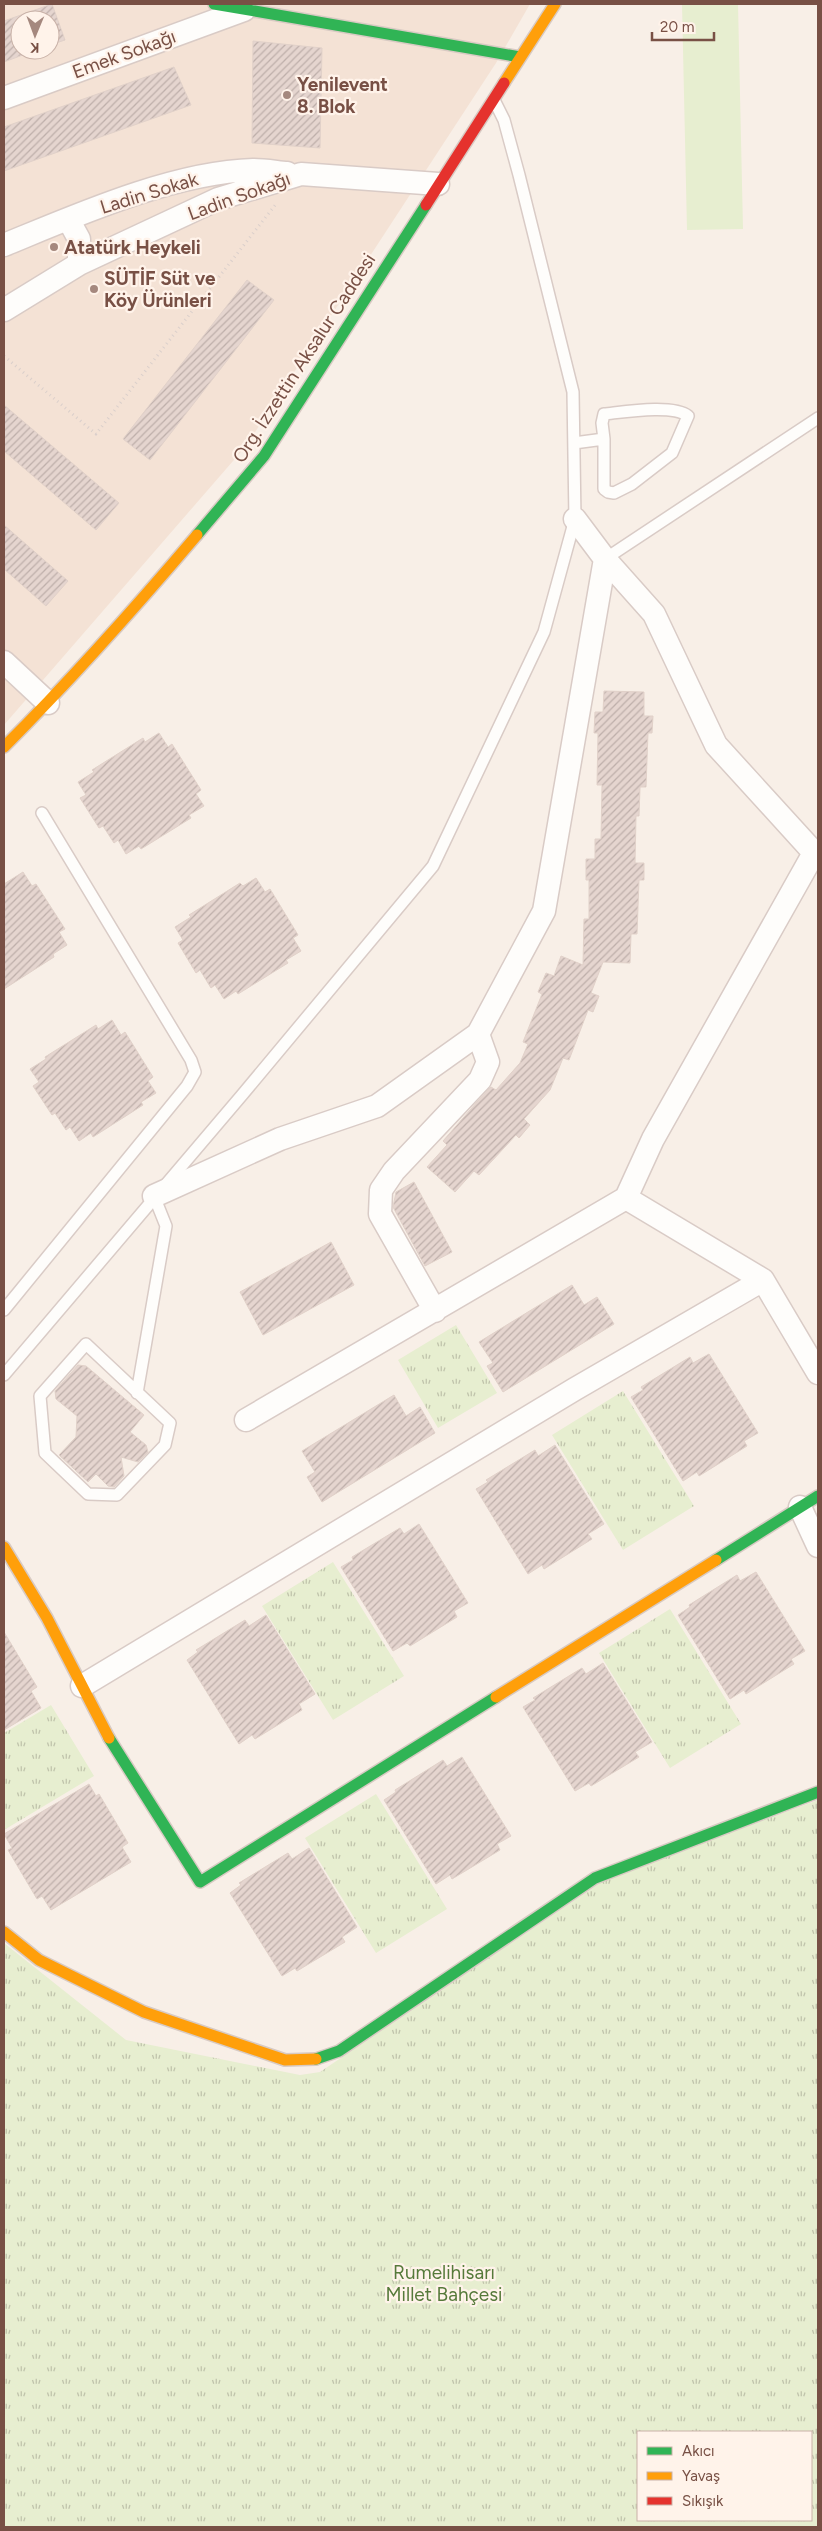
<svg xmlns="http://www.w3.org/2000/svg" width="822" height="2531" viewBox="0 0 822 2531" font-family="Figtree,sans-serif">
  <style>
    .residential { fill: #f4e2d5; fill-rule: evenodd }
    .park { fill: url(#park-tufts); fill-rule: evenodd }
    .pitch { fill: #e7eed0 }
    .building { fill: url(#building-hatch); stroke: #e1d1c9 }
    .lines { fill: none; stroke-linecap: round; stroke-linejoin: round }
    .lane-casing { stroke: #d9cbc6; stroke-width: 14 }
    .street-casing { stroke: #d9cbc6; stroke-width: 25 }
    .fast-casing { stroke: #d8cac3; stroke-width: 14 }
    .slow-casing { stroke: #d8cac3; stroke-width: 14 }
    .jam-casing { stroke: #d8cac3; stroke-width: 14 }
    .path { stroke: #dacfcb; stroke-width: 3; stroke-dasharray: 1 4; stroke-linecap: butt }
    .lane { stroke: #fefdfb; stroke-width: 11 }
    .street { stroke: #fefdfb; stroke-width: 22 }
    .fast { stroke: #30b455; stroke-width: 11 }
    .slow { stroke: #ff9f0a; stroke-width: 11 }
    .jam { stroke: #e5322d; stroke-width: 11 }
    .poi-dot { fill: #a5887e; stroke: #fff3ea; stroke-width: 2 }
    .labels { text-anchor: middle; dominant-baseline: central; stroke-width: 4.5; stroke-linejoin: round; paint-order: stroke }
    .street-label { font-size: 19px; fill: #785045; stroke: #fff3ea }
    .poi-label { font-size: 19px; font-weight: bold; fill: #785045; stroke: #fff3ea; text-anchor: start }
    .park-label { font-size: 19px; fill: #567a3a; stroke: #fff3ea }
  </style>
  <defs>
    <pattern id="park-tufts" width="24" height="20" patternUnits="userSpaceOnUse" patternTransform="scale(1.25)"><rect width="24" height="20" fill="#e7eed0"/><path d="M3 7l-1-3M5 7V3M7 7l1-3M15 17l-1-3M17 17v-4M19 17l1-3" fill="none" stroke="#c0c3ab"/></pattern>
    <pattern id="building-hatch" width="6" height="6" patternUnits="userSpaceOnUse" patternTransform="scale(1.25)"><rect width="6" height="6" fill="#e5d5cf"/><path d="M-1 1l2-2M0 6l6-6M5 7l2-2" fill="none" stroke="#beafaa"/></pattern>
  </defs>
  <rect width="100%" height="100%" fill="#f8efe7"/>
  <path class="residential" d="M4,4H530L496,63L246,446L4,725ZM20,20H50V50H20Z"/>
  <path class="park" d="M456,1325L497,1393L438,1428L398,1360Z
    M623,1391L694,1506L623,1550L552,1435Z
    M333,1562L404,1676L333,1720L262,1606Z
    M670,1609L741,1724L670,1768L599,1653Z
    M51,1705L94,1776L4,1830V1733Z
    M376,1794L447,1909L376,1953L305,1838Z
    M818,1800V2527H4V1943L126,2040L300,2075L320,2072L606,1879ZM638,2432H811V2520H638Z"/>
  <path class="pitch" d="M682,4H738L743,229L687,230Z"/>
  <path class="building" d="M52,4L65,40L50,45V20H20V50H36L4,62V21Z
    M253,41L322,48L320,148L252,143Z
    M174,67L191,105L4,171V127Z
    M247,280L274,300L150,460L123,439Z
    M4,405L119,503L96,530L4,451Z
    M4,525L68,581L46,606L4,569Z
    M604,691L644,692V716H653L652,733H648L646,787H640L639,816H636L635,863H644V880H639L637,934H631L630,963L603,962L591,993L599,996L593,1012L588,1010L569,1060L563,1058L550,1090L524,1119L530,1125L519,1138L516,1135L479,1175L474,1171L455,1192L427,1167L447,1145L443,1141L477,1102L491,1087L496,1090L520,1063L528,1044L523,1042L542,994L538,992L546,973L554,976L561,956L583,965L584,919H589V880H586V859H595V839H601L602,785H597L598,733H594L595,712H603Z
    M159,733L168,747L172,744L201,790L196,794L204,806L189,815L191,818L141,849L139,846L126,854L118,840L114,843L103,826L99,828L80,798L86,795L78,782L94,772L92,770L143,738L145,742Z
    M23,872L32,886L36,884L65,929L59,932L67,945L53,954L54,957L4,989V884Z
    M256,878L265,892L270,889L298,935L293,938L301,951L286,960L288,963L238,994L236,991L224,999L215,985L211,988L200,970L196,973L178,943L183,940L175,927L191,917L189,915L240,883L243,886Z
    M112,1020L121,1035L125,1032L153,1077L148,1081L156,1093L141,1102L143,1105L93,1137L91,1133L79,1141L70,1127L66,1130L55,1113L52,1115L33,1086L39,1082L30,1069L46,1059L45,1057L96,1025L98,1029Z
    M414,1182L452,1252L425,1266L393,1207L396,1192Z
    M331,1242L354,1285L263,1335L240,1292Z
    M572,1285L584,1305L597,1297L614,1324L503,1392L487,1366L493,1363L479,1342Z
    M709,1354L758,1433L744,1441L747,1446L699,1476L697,1472L683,1481L631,1397L643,1390L641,1387L690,1357L693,1363Z
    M78,1365L86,1366L144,1415L130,1432L146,1445L148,1452L138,1462L121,1457L124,1476L114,1487L108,1486L96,1474L88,1482L59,1455L76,1437L77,1416L56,1399L55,1391Z
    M394,1395L406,1416L420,1407L435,1433L322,1502L307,1477L315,1472L302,1451Z
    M555,1445L604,1524L588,1534L592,1539L544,1569L542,1565L528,1574L476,1489L488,1482L486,1480L535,1450L538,1456Z
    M419,1524L468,1603L454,1611L457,1617L410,1646L407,1643L393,1651L341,1567L353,1560L352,1557L400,1528L404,1534Z
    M756,1572L805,1651L791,1659L794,1664L746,1694L744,1690L730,1699L678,1615L690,1607L689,1605L737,1575L740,1581Z
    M266,1615L315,1694L299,1704L302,1710L255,1739L252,1735L239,1744L187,1660L198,1652L196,1650L245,1620L249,1626Z
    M4,1632L37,1687L31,1691L41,1708L4,1730Z
    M603,1663L652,1742L635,1752L639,1757L591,1786L589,1783L575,1791L523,1707L535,1700L533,1698L582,1668L586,1674Z
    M462,1757L511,1836L497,1844L500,1850L452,1879L450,1875L436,1884L384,1800L396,1792L395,1790L443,1760L447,1766Z
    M89,1784L96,1796L99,1794L128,1843L122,1847L131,1862L51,1910L42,1896L37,1899L8,1850L12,1848L4,1834Z
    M309,1848L357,1927L342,1937L345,1942L297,1971L295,1968L282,1976L230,1893L241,1885L239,1883L288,1853L292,1859Z"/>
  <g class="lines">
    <g class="lane-casing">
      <path id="lane" d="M574,443L604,439L602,423L604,414C624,412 673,404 688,416L672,453L632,484L614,493L608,492L604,489V439
        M605,559L818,418
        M4,1310L187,1086L195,1072L191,1060L42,813
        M86,1344L170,1423L165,1445L117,1495L88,1494L45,1453L40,1396Z
        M4,1375L242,1095L433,866L544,632L575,519L573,392L519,175L504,120L494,100
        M137,1393L166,1226L154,1196"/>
    </g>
    <g class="street-casing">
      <path id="street" d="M4,98L244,10
        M68,219L79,239V264
        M4,245C77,215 174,172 253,170C264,170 276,172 287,173
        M4,310L79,264L218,199L301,174L438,184
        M575,519L605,559L654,614L716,745L818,857
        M4,662L48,703
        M814,853L653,1139L626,1198L763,1280L818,1373
        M154,1196L280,1139L377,1106L478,1034L544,911L605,559
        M435,1311L380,1214L381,1190L394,1171L480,1080L488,1062L478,1034
        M246,1420L626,1198
        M800,1507L818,1546
        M82,1686L575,1389L763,1280"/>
    </g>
    <g class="fast-casing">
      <path id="fast" d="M214,4L520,57
        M197,535L264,456L426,205
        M716,1560L818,1496
        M109,1738L200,1882L496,1697
        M316,2059L339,2051L595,1878L818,1792"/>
    </g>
    <g class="slow-casing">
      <path id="slow" d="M504,83L555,4
        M4,747C72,679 135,608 197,535
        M4,1547L47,1618L109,1738
        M496,1697L716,1560
        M4,1932L39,1960L144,2012L285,2060L316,2059"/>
    </g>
    <g class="jam-casing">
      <path id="jam" d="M426,205L504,83"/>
    </g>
    <path class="path" d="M4,356L96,434L276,204"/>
    <use href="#lane" class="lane"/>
    <use href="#street" class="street"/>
    <use href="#fast" class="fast"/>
    <use href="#slow" class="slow"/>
    <use href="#jam" class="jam"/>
  </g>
  <g class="poi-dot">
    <circle cx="287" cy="95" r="5"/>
    <circle cx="54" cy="247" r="5"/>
    <circle cx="94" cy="289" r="5"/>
  </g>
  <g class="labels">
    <g class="street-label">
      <text transform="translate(124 54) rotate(-20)">Emek Sokağı</text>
      <text transform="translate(149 193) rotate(-17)">Ladin Sokak</text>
      <text transform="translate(239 196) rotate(-20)">Ladin Sokağı</text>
      <text transform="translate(304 358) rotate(-57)">Org. İzzettin Aksalur Caddesi</text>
    </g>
    <g class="poi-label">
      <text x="297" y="84">Yenilevent<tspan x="297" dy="22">8. Blok</tspan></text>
      <text x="64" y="247">Atatürk Heykeli</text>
      <text x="104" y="278">SÜTİF Süt ve<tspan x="104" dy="22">Köy Ürünleri</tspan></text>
    </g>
    <g class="park-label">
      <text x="444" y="2272">Rumelihisarı<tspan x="444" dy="22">Millet Bahçesi</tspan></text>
    </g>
  </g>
  <rect width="822" height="2531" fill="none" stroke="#785045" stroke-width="10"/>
  <rect x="637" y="2431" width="175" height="90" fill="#fff3ea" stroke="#c9b2a8"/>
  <rect x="647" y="2447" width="25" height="8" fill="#30b455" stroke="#c9b2a8"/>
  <text x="682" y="2456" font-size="15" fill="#785045">Akıcı</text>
  <rect x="647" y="2472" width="25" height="8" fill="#ff9f0a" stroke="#c9b2a8"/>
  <text x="682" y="2481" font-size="15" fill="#785045">Yavaş</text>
  <rect x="647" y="2497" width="25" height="8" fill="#e5322d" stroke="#c9b2a8"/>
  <text x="682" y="2506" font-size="15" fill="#785045">Sıkışık</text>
  <g transform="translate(35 35) rotate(181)"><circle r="24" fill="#fff3ea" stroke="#c9b2a8"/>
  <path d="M0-4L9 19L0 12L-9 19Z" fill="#a5887e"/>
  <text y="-8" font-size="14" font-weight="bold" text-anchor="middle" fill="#785045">K</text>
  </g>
  <path d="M652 32v8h62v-8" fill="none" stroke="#785045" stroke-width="2.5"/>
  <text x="660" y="32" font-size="15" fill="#785045" stroke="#fff3ea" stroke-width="4" paint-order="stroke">20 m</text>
</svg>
